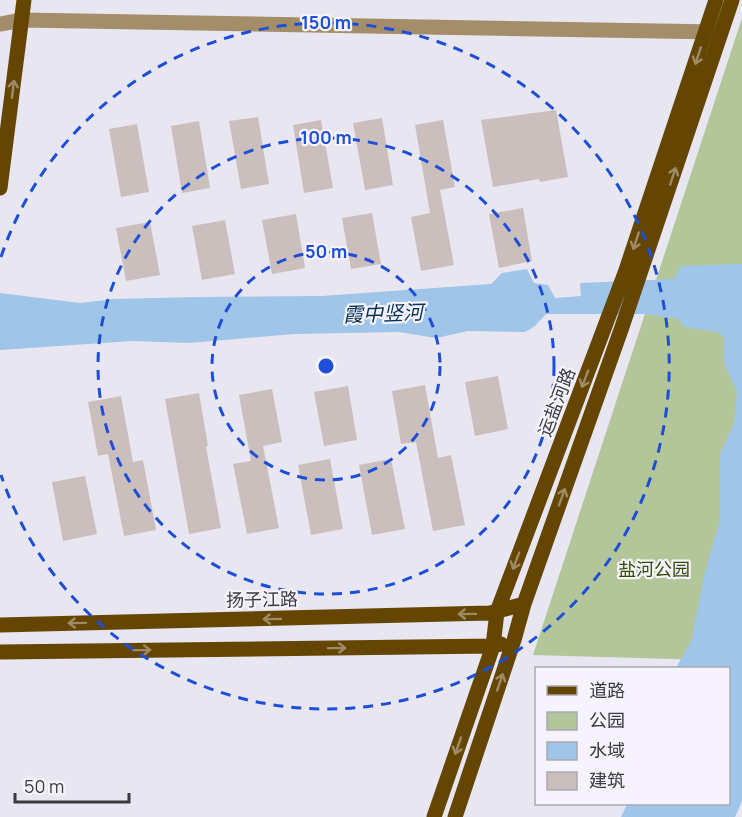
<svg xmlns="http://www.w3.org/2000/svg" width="742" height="817" viewBox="0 0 742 817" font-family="Manrope,'Noto Sans SC',sans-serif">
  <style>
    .green { fill: #b2c69a }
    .water { fill: #9fc5e9 }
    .building { fill: #cbbfbd }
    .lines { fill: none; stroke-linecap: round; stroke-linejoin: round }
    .minor { stroke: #a48e6a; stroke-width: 15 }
    .major { stroke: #644501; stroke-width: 15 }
    .oneway { stroke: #9e8b66 }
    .ring { fill: none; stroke: #1d4ed8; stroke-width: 3; stroke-dasharray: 10 8 }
    .labels { text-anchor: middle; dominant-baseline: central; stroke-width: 4.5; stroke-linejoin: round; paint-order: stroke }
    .street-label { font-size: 18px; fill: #3b3a3e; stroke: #f6f3fe }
    .park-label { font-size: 18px; fill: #344b04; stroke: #f6f3fe }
    .water-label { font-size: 20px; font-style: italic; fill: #043052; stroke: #f6f3fe }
    .centre { fill: #1d4ed8; stroke: #f6f3fe; stroke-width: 3 }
    .ring-label { font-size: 18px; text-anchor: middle; font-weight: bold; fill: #1d4ed8; stroke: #f6f3fe; stroke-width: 4.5; stroke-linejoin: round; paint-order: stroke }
  </style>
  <rect width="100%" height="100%" fill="#e8e6f0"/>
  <path class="green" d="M742,18V661L533,655Z"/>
  <path class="water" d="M742,264V801L735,817H621L627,804H728V668H676L692,639L704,576L720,520V454L734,423L737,392L724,363V337L718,332L684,327L679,319L643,314H546L535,326L525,332L468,331L436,338L399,332L294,334L189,343L132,341L0,350V293L80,303L114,299L196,297L322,296L491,284L502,273L527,269L534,283L548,285L555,298L581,296L580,283L674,279L681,266Z"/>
  <path class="building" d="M556,110L568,177L540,182L539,179L493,187L481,120Z
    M258,117L269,184L241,189L229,121Z
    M382,118L393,185L365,190L353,123Z
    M321,120L333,188L304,193L293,125Z
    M443,120L455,187L440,190L454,265L421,271L411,217L430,213L415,125Z
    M199,121L210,188L182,193L171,126Z
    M137,124L149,192L121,197L109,129Z
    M523,208L532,261L499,268L489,214Z
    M372,213L381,264L351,269L342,218Z
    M296,214L305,268L272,274L262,220Z
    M225,220L235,274L202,280L192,226Z
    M150,222L160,275L126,281L116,228Z
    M498,376L508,429L475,436L465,382Z
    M425,385L438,458L451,455L465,525L433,531L416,442L401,444L392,391Z
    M348,386L357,440L324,446L314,392Z
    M272,389L282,442L263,446L279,528L247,534L233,464L251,461L239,395Z
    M199,393L208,446L206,447L221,528L189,534L165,399Z
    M121,396L133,462L143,460L156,530L124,536L108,454L98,456L88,402Z
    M330,459L343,529L311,535L298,465Z
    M391,459L405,529L372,535L359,465Z
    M85,476L97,534L63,541L52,482Z"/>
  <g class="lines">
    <path class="minor" d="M0,24L22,20L717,32"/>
    <path class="major" d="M0,188L24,0
      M0,625L490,613L524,604
      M0,652L493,646L501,644
      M434,817L493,646L497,612L625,273L716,0
      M455,817L514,640L524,604L622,327L732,0"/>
  </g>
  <defs><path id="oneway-shaft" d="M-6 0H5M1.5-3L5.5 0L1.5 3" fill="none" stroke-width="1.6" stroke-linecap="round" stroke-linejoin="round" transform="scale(1.5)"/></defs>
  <g class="oneway">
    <use href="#oneway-shaft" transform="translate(698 56) rotate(108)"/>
    <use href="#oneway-shaft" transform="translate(13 89) rotate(-83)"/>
    <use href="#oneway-shaft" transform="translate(673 176) rotate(-72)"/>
    <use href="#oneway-shaft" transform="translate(636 241) rotate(108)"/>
    <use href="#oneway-shaft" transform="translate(585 379) rotate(111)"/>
    <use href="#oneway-shaft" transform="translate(562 497) rotate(-70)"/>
    <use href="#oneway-shaft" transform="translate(516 561) rotate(111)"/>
    <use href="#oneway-shaft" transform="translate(467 614) rotate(179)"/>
    <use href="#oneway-shaft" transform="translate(272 619) rotate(179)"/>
    <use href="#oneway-shaft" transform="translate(77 623) rotate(179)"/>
    <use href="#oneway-shaft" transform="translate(337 648) rotate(-1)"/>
    <use href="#oneway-shaft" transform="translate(142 650) rotate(-1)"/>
    <use href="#oneway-shaft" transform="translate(500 682) rotate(-71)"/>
    <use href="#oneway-shaft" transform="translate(458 746) rotate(109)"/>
  </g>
  <g class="ring">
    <circle cx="326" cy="366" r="114"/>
    <circle cx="326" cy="366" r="228"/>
    <path d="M1 257A343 343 0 1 1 1 475"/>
  </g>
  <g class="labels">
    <g class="street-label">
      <text transform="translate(556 402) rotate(-69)">运盐河路</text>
      <text transform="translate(262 599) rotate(-1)">扬子江路</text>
    </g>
    <g class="park-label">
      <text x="654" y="569">盐河公园</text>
    </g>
    <g class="water-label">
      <text transform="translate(383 313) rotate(-2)">霞中竖河</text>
    </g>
  </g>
  <circle cx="326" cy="366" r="9" class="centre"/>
  <g class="ring-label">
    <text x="326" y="29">150 m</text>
    <text x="326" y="144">100 m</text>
    <text x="326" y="258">50 m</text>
  </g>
  <rect x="535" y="667" width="195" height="138" fill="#f6f3fe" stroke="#aba9b1" stroke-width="1.5"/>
  <rect x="547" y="686" width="30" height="9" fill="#644501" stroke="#aba9b1" stroke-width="1.5"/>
  <text x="589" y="697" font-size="18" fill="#3b3a3e">道路</text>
  <rect x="547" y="712" width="30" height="18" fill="#b2c69a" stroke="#aba9b1" stroke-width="1.5"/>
  <text x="589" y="727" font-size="18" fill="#3b3a3e">公园</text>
  <rect x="547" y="742" width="30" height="18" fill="#9fc5e9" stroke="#aba9b1" stroke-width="1.5"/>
  <text x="589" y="757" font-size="18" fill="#3b3a3e">水域</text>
  <rect x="547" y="772" width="30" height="18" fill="#cbbfbd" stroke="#aba9b1" stroke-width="1.5"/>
  <text x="589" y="787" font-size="18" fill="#3b3a3e">建筑</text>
  <path d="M15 793v9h114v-9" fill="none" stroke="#3b3a3e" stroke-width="3"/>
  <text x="24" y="793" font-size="18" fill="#3b3a3e" stroke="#f6f3fe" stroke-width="4.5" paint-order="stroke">50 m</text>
</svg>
